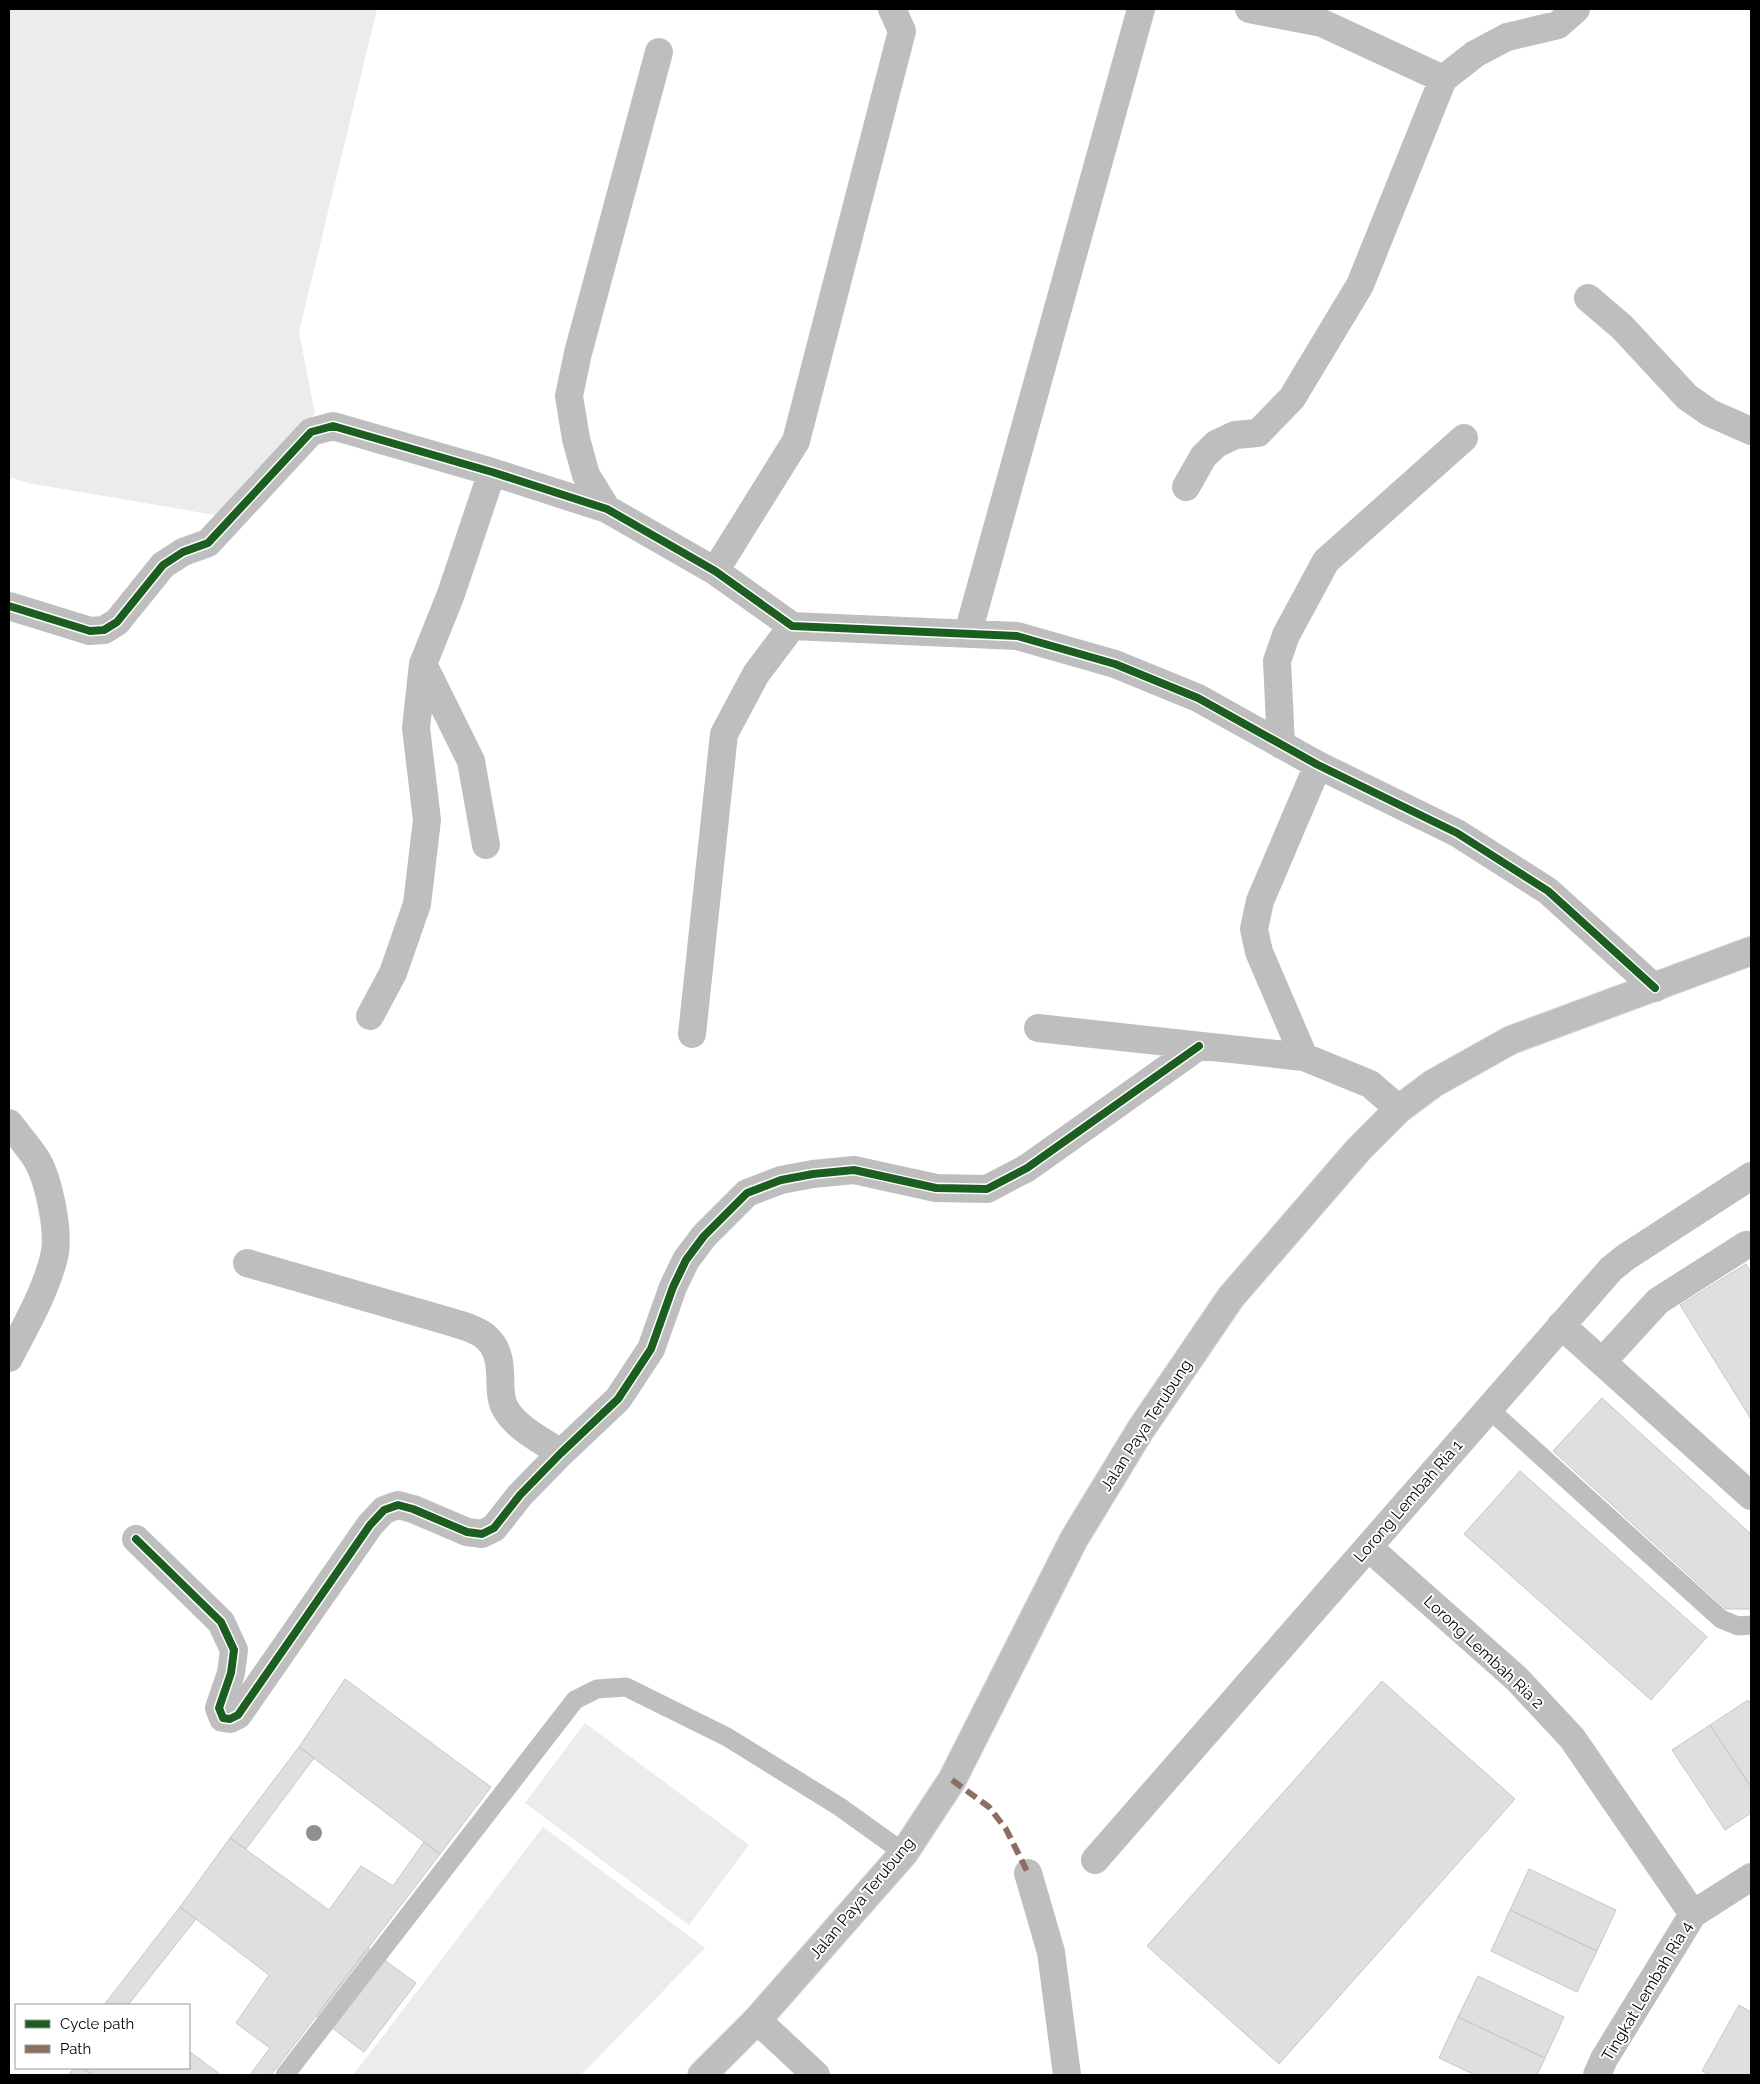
<svg xmlns="http://www.w3.org/2000/svg" width="1760" height="2084" viewBox="0 0 1760 2084" font-family="Raleway,sans-serif">
  <style>
    .green { fill: #ececec }
    .building { fill: #dfdfdf; stroke: #c7c7c7 }
    .lines { fill: none; stroke-linecap: round; stroke-linejoin: round }
    .primary-casing { stroke: #dbdbdb; stroke-width: 30 }
    .lane { stroke: #bebebe; stroke-width: 19 }
    .street { stroke: #bebebe; stroke-width: 28 }
    .primary { stroke: #bebebe; stroke-width: 28 }
    .quiet { stroke: #8d6e63; stroke-width: 6; stroke-dasharray: 12 6; stroke-linecap: butt }
    .cycleway-casing { stroke: #fff; stroke-width: 11 }
    .cycleway { stroke: #1b5e20; stroke-width: 8 }
    .tree { fill: #8f8f8f }
    .labels { text-anchor: middle; dominant-baseline: central; stroke-width: 4; stroke-linejoin: round; paint-order: stroke }
    .street-label { font-size: 16px; fill: #000; stroke: #fff }
  </style>
  <rect width="100%" height="100%" fill="#fff"/>
  <path class="green" d="M9,9H377L299,332L315,414L215,515L28,483L9,477Z
    M585,1723L749,1845L689,1925L525,1803Z
    M543,1827L705,1948L581,2075H353Z"/>
  <path class="building" d="M1746,1264L1751,1273V1419L1680,1305Z
    M1602,1398L1751,1534V1609H1726L1553,1451Z
    M1520,1471L1707,1637L1651,1700L1464,1534Z
    M345,1679L491,1787L440,1854L299,1747Z
    M1382,1681L1515,1799L1279,2064L1147,1946Z
    M1748,1700L1751,1705V1787L1710,1725Z
    M1710,1725L1751,1787V1813L1725,1830L1672,1750Z
    M299,1747L314,1758L246,1849L230,1838Z
    M230,1838L329,1910L361,1866L393,1886L424,1842L440,1854L271,2075H250L270,2048L236,2023L269,1975L180,1907Z
    M1529,1869L1616,1910L1597,1951L1510,1910Z
    M180,1907L196,1919L128,2005H104Z
    M1510,1910L1597,1951L1577,1992L1491,1951Z
    M368,1948L416,1983L364,2052L316,2016Z
    M1478,1976L1564,2017L1545,2058L1458,2017Z
    M1739,2005L1751,2012V2075H1710L1702,2071Z
    M1458,2017L1545,2058L1537,2075H1475L1439,2058Z
    M189,2051L221,2075H93L83,2068H189Z
    M74,2068H83L93,2075H68Z"/>
  <g class="lines">
    <g class="primary-casing">
      <path id="primary" d="M702,2075L757,2020L904,1853L952,1780L1074,1539L1141,1429L1231,1297L1359,1149L1399,1109L1434,1083L1511,1040L1751,951"/>
    </g>
    <path class="lane" d="M1489,1409L1721,1619L1738,1626L1751,1625
      M285,2075L575,1700L597,1689L626,1687L727,1737L840,1807L904,1853"/>
    <path class="street" d="M1249,9L1322,23L1443,79
      M1588,298L1622,327L1687,397L1710,413L1751,431
      M1186,487L1203,457L1216,444L1235,435L1258,433L1292,398L1360,285L1443,79L1475,54L1507,37L1558,25L1576,9
      M607,509L586,475L576,439L569,396L578,353L659,52
      M715,571L796,441L902,31L892,9
      M9,606L90,631L104,630L117,622L163,565L183,552L208,543L311,432L333,426L492,472L607,509L715,571L792,626L1017,636L1115,664L1198,698L1318,765L1457,833L1548,891L1655,988
      M968,633L1141,9
      M1281,745L1277,661L1286,635L1326,561L1464,438
      M486,845L471,761L423,664L451,594L492,472
      M370,1016L393,973L417,904L427,820L416,728L423,664
      M1038,1028L1304,1057L1370,1084L1399,1109
      M692,1034L724,734L756,674L792,626
      M1304,1057L1259,952L1254,929L1260,901L1318,765
      M9,1123C18,1135 29,1147 37,1160C49,1181 60,1233 54,1257C45,1293 26,1325 9,1358
      M247,1263L444,1320C474,1329 499,1333 500,1372C501,1383 499,1395 504,1406C514,1427 542,1441 561,1453
      M1561,1325L1751,1496
      M1602,1362L1658,1301L1746,1245H1751
      M136,1539L221,1622L234,1650L231,1673L219,1708L223,1718L230,1719L238,1715L370,1525L384,1510L398,1505L413,1509L467,1532L482,1534L494,1528L520,1495L561,1453L618,1399L651,1349L673,1287L686,1260L704,1236L747,1193L781,1180L813,1174L854,1170L936,1188L987,1189L1027,1168L1199,1046
      M1368,1547L1517,1679L1572,1738L1693,1914
      M1095,1860L1611,1269L1626,1257L1751,1176
      M1028,1873L1051,1952L1067,2075
      M757,2020L816,2075
      M1597,2075L1604,2059L1693,1914L1751,1877"/>
    <use href="#primary" class="primary"/>
    <path class="quiet" d="M952,1780L989,1807L1006,1829L1028,1873"/>
    <g class="cycleway-casing">
      <path id="cycleway" d="M9,606L90,631L104,630L117,622L163,565L183,552L208,543L311,432L333,426L492,472L607,509L715,571L792,626L1017,636L1115,664L1198,698L1318,765L1457,833L1548,891L1655,988
        M136,1539L221,1622L234,1650L231,1673L219,1708L223,1718L230,1719L238,1715L370,1525L384,1510L398,1505L413,1509L467,1532L482,1534L494,1528L520,1495L561,1453L618,1399L651,1349L673,1287L686,1260L704,1236L747,1193L781,1180L813,1174L854,1170L936,1188L987,1189L1027,1168L1199,1046"/>
    </g>
    <use href="#cycleway" class="cycleway"/>
  </g>
  <circle class="tree" cx="314" cy="1833" r="8"/>
  <g class="labels">
    <g class="street-label">
      <text transform="translate(1146 1425) rotate(-57)">Jalan Paya Terubung</text>
      <text transform="translate(1408 1501) rotate(-49)">Lorong Lembah Ria 1</text>
      <text transform="translate(1484 1652) rotate(43)">Lorong Lembah Ria 2</text>
      <text transform="translate(862 1898) rotate(-50)">Jalan Paya Terubung</text>
      <text transform="translate(1647 1991) rotate(-59)">Tingkat Lembah Ria 4</text>
    </g>
  </g>
  <rect width="1760" height="2084" fill="none" stroke="#000000" stroke-width="20"/>
  <rect x="15" y="2004" width="175" height="65" fill="#ffffff" stroke="#999999"/>
  <rect x="25" y="2020" width="25" height="8" fill="#1b5e20" stroke="#999999"/>
  <text x="60" y="2029" font-size="15" fill="#000000">Cycle path</text>
  <rect x="25" y="2045" width="25" height="8" fill="#8d6e63" stroke="#999999"/>
  <text x="60" y="2054" font-size="15" fill="#000000">Path</text>
</svg>
